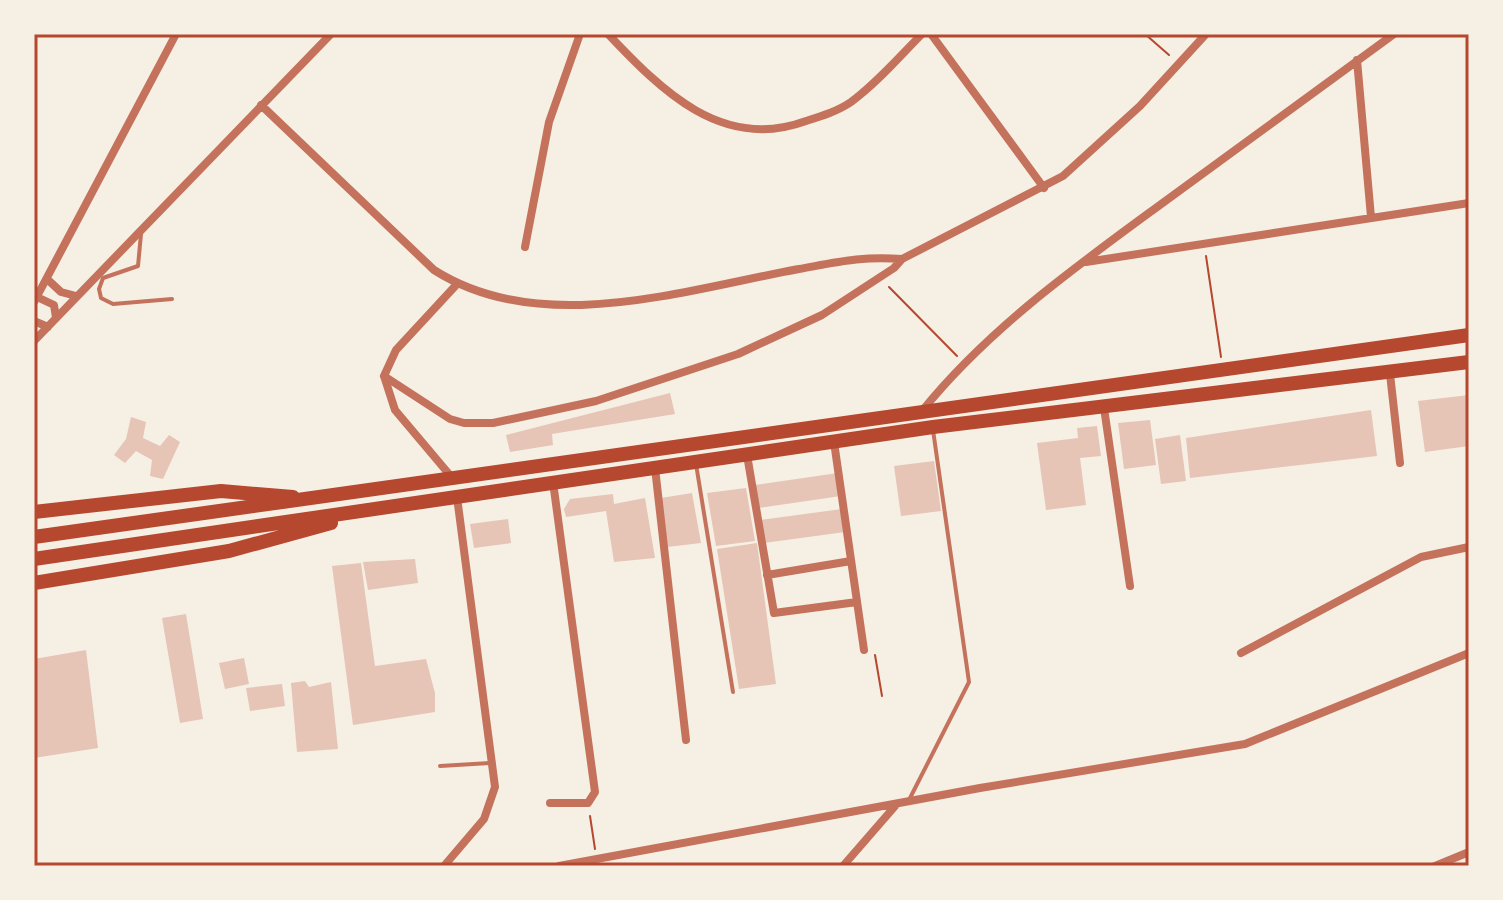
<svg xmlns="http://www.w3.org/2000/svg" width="1503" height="900" viewBox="0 0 1503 900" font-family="'DM Sans',sans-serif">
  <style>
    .building { fill: #e6c5b7 }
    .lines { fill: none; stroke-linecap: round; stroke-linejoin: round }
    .path { stroke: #b5482f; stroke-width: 2 }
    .service { stroke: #c5725c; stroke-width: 4 }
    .minor { stroke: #c5725c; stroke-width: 8 }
    .trunk { stroke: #b5482f; stroke-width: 14 }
    .neatline { fill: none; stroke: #b5482f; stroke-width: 3 }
  </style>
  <rect width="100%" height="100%" fill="#f6efe4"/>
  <path class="building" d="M670,393L675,414L552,434L553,445L510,452L506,435Z
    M1469,395V446L1425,452L1418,401Z
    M1371,410L1377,456L1190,478L1186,438Z
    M131,417L146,422L143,438L160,446L169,435L180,442L163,479L150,476L152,460L136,451L125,463L114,455L126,439Z
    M1150,420L1156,465L1124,469L1118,423Z
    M1097,426L1101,456L1080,458L1086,505L1046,510L1037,443L1078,438L1077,428Z
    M1180,435L1186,481L1161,484L1155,439Z
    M934,461L941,511L901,516L894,466Z
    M838,473L841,496L759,508L755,485Z
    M746,488L755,541L716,546L707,493Z
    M692,493L701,543L667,547L661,498Z
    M613,494L614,504L645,498L655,558L614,562L606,511L566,517L564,509L570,499Z
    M842,509L845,532L764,543L761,520Z
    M508,519L511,543L474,548L470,524Z
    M757,543L776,684L739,689L717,549Z
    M415,559L418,583L368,590L363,562Z
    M361,563L375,666L426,659L435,693V712L353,725L332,566Z
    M186,614L203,719L180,723L162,618Z
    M86,650L98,748L34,758V659Z
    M244,658L249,684L225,689L219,663Z
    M305,681L309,687L331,682L338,749L297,752L291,683Z
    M282,684L285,706L250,711L246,688Z"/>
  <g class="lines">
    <path class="path" d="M1145,34L1169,55
      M1206,256L1221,357
      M889,287L957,356
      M875,655L882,696
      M590,816L595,849"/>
    <path class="service" d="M141,234L138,266L103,278L99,289L101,298L113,304L172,299
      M696,464L733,692
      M440,766L490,763
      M909,800L969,682L933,430"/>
    <path class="minor" d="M608,34C661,90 722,152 806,121C822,116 838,111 851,102C877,83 899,57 922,34
      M931,34L1044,188
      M1357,60L1371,217
      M261,105L434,270C541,338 683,290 799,269C838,262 862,256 902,259
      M525,247L549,122L580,34
      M1086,262L1469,203
      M47,279L61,292L76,296
      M37,297L54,305L56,318
      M34,302L176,34
      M34,321L48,327
      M34,341L331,34
      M1390,374L1400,463
      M384,376L450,419L464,423H493L596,401L738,354L822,315L894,268L902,259L1063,176L1140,106L1206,34
      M1104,408L1130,586
      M922,411C989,328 1078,265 1164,202C1241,146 1317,90 1394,34
      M834,442L864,650
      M747,455L774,613L857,602
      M655,468L686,740
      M454,480L395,410L384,376L396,350L458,283
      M767,575L851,561
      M1241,653L1421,557L1469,547
      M550,803H588L595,792L553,482
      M444,866L484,819L495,787L457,497
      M559,866L980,788L1245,744L1469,653
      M843,866L896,805
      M1435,866L1469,852"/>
    <path class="trunk" d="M34,512L221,491L293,497
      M34,537L1469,335
      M34,559L933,427L1469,362
      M34,583L229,551L331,523"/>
  </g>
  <rect width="1503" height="900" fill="none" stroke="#f6efe4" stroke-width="72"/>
  <rect x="36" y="36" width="1431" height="828" class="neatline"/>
</svg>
